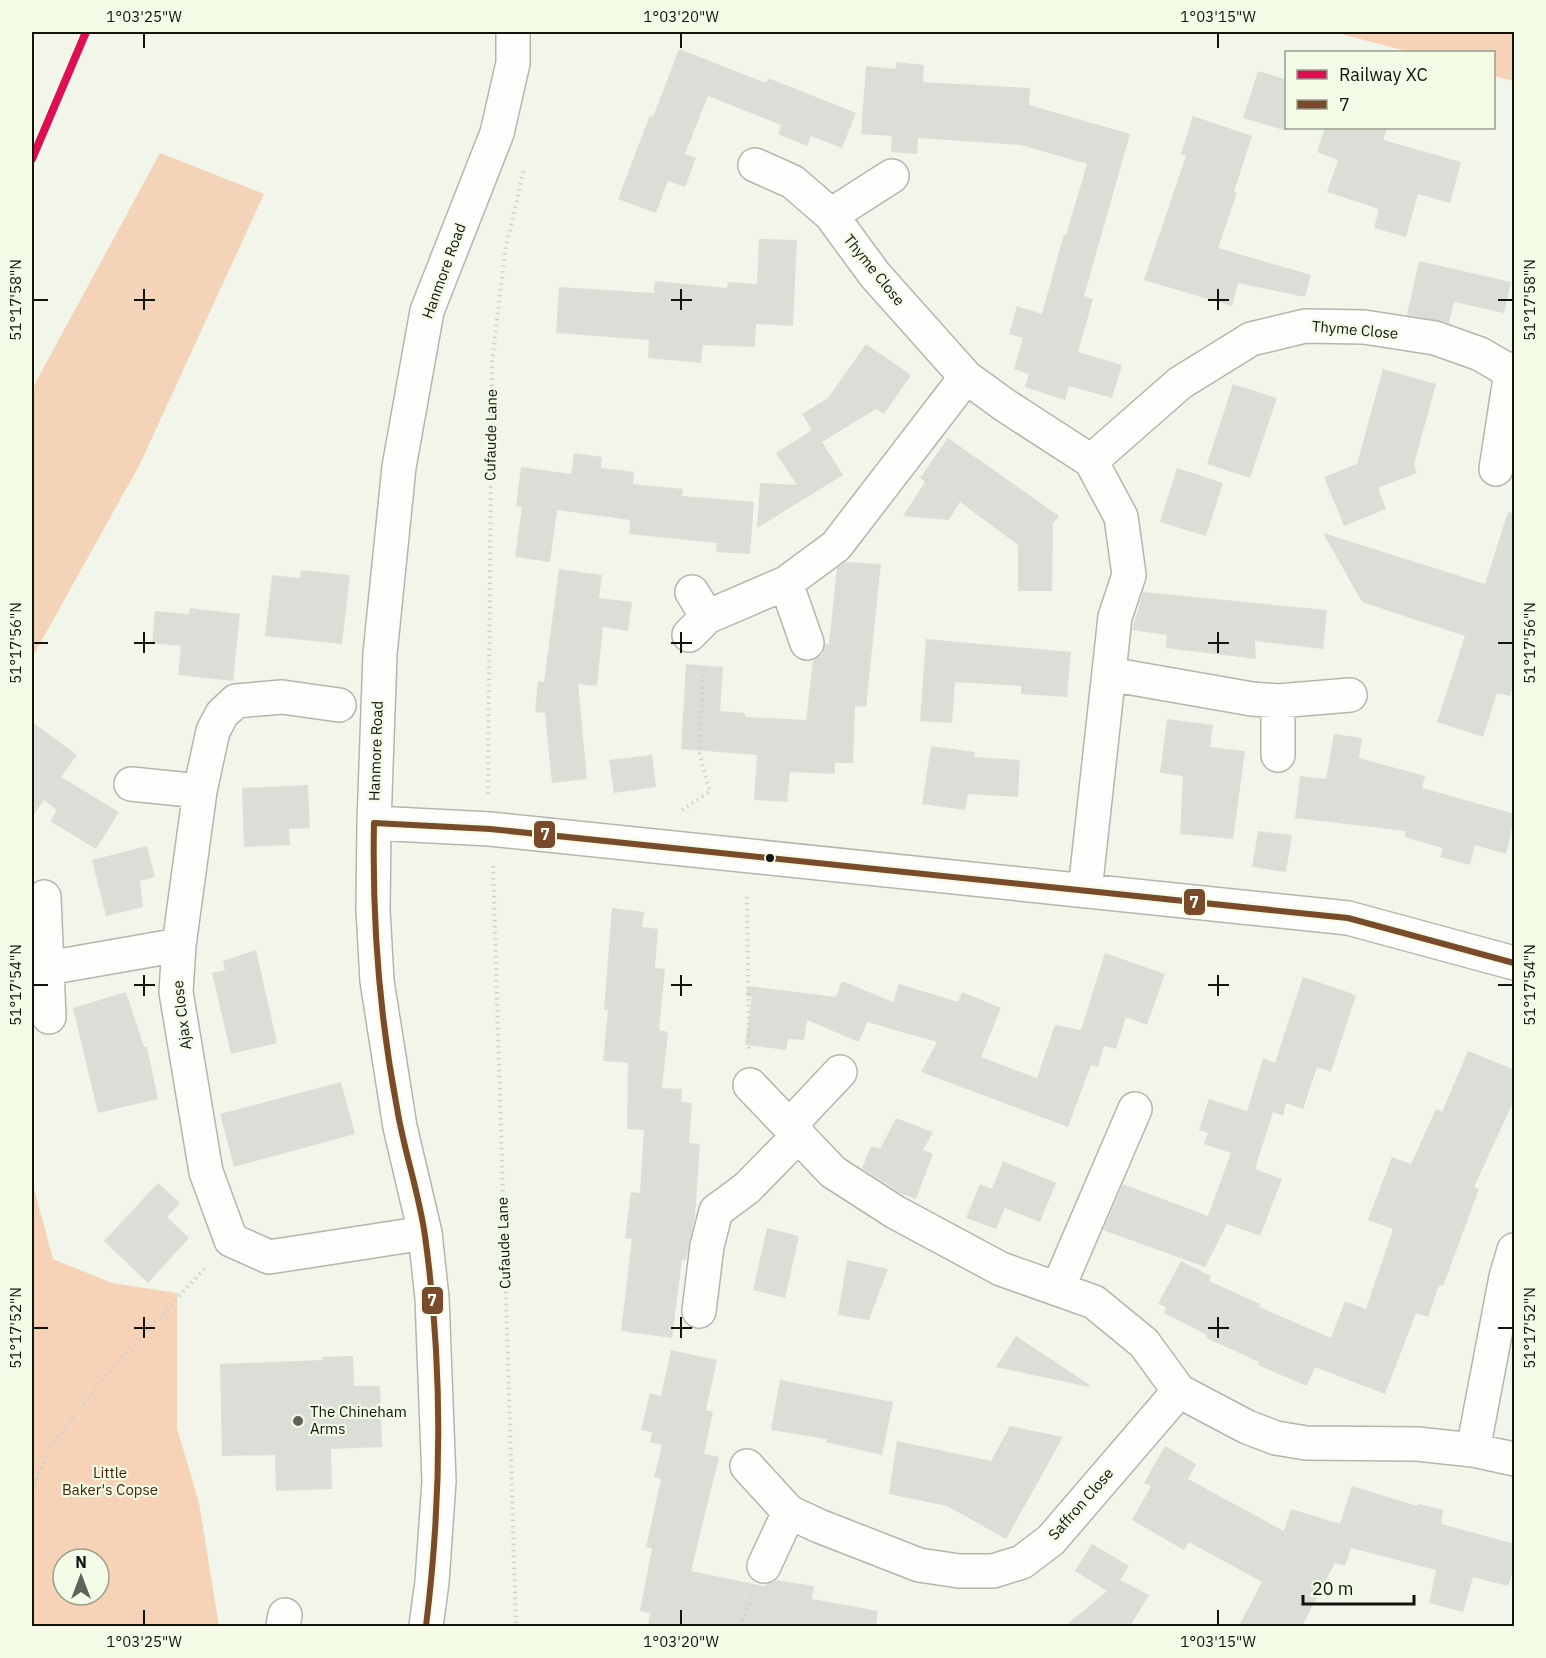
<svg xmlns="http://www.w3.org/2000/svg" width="1546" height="1658" font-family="'IBM Plex Sans',sans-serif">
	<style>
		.green { fill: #f4d4b8 }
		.forest { fill: #f6d3b6; fill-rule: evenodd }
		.building { fill: #daded7 }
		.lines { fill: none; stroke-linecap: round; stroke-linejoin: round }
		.minor-casing { stroke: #b4b6ae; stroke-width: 36 }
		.path { stroke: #d0d1ce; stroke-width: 4; stroke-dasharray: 1.5 4.5; stroke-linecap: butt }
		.minor { stroke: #fdfefc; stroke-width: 33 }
		.bus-1-casing { stroke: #f3fae5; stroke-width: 10 }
		.bus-1 { stroke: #7a4b2a; stroke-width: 6 }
		.rail-1-casing { stroke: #f3fae5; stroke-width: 12 }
		.rail-1 { stroke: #df0d52; stroke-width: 8 }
		.ticks { fill: none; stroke: #11140d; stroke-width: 2 }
		.bus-dot { fill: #11140d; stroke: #f3fae5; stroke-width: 2 }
		.poi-dot { fill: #60635a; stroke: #f3fae5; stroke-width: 2 }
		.labels { text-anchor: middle; stroke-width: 4.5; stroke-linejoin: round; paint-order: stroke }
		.street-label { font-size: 15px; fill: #11140d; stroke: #f3fae5 }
		.poi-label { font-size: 15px; fill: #11140d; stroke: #f3fae5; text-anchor: start }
		.park-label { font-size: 15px; fill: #422309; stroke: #f3fae5 }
		.line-badge { stroke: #f3fae5; stroke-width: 2 }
		.badge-label { font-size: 16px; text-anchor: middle; font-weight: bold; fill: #fff }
		.neatline { fill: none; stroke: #11140d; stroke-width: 2 }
		.ticks-label { font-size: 15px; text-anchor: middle; fill: #11140d }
	</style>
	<rect width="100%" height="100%" fill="#f2f5ea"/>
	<path class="green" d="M 160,153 L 264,194 L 140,464 L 32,658 L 32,389 Z"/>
	<path class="forest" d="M 1333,32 L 1514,32 L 1514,81 L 1494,76 L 1494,52 L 1410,52 Z
		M 32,1181 L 53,1259 L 112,1283 L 177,1293 L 177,1428 L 199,1503 L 219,1626 L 32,1626 ZM 63,1559 L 99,1559 L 99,1595 L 63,1595 Z"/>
	<path class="building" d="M 679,49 L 766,83 L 768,78 L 856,113 L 842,148 L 811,136 L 807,146 L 778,134 L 781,125 L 708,96 L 685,154 L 696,158 L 685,187 L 668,181 L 656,213 L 618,199 L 650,115 L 653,117 Z
		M 896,62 L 924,65 L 923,82 L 1030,88 L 1029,105 L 1130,134 L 1084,296 L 1093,299 L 1078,352 L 1122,365 L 1112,398 L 1069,386 L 1065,400 L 1025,387 L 1029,374 L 1014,369 L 1023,338 L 1009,334 L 1017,306 L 1042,314 L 1064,234 L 1066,235 L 1087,164 L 1021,145 L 918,138 L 917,154 L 891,152 L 892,136 L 861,134 L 866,66 L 896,69 Z
		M 1258,71 L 1287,80 L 1287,131 L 1243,118 Z
		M 1193,116 L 1252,136 L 1234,192 L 1237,193 L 1218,248 L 1311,275 L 1305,297 L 1238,283 L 1232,306 L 1144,280 L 1186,156 L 1181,154 Z
		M 1325,128 L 1387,128 L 1383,140 L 1461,162 L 1450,203 L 1418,194 L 1406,237 L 1374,228 L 1379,209 L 1327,192 L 1338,160 L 1317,152 Z
		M 759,239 L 797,240 L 793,326 L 756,324 L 755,347 L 703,345 L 701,363 L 648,358 L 649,340 L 556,333 L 559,287 L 654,293 L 655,281 L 727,288 L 728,282 L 757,284 Z
		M 1419,261 L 1511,282 L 1504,313 L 1454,302 L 1449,323 L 1407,315 Z
		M 866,344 L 911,375 L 884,414 L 876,409 L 822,442 L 843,475 L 757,528 L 760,483 L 797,485 L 776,453 L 812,430 L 802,414 L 828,398 Z
		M 1383,369 L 1436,384 L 1414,464 L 1417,473 L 1378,488 L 1386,509 L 1344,526 L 1324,477 L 1357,464 Z
		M 1233,384 L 1277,398 L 1250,478 L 1207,464 Z
		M 948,438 L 1059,516 L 1053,524 L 1052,591 L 1018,591 L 1018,545 L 960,502 L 949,520 L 903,516 L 925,482 L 920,478 Z
		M 574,453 L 602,457 L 601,468 L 634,472 L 633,484 L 683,489 L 682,496 L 754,502 L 750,554 L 716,552 L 717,543 L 629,534 L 630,520 L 557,510 L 550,562 L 515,557 L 522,507 L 516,506 L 521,467 L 571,474 Z
		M 1177,468 L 1223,483 L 1206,536 L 1160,522 Z
		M 1508,512 L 1515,513 L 1515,681 L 1510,696 L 1497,693 L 1483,737 L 1437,722 L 1465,636 L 1362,602 L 1323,533 L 1485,584 Z
		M 846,562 L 881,564 L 866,707 L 855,706 L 853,763 L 835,763 L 835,774 L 790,772 L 787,802 L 754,800 L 757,755 L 681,749 L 686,664 L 723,667 L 720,711 L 745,713 L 745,717 L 806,720 L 813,661 L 822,655 L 825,644 L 829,644 L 837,568 Z
		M 559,569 L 602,575 L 599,598 L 632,602 L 628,631 L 603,627 L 597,686 L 578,684 L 587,779 L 552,783 L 545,713 L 535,712 L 538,681 L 544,682 Z
		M 301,570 L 350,575 L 342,644 L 265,636 L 272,575 L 300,578 Z
		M 1143,592 L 1327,610 L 1323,649 L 1255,641 L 1256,659 L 1166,648 L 1167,635 L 1132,630 Z
		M 190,608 L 240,614 L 233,681 L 178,675 L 181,646 L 152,643 L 155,611 L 189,614 Z
		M 926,639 L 1071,652 L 1067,697 L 1021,694 L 1021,686 L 955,682 L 952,723 L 920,721 Z
		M 1167,719 L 1213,725 L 1210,747 L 1245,751 L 1233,839 L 1180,834 L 1183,776 L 1160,773 Z
		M 32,722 L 77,755 L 61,777 L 119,812 L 96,849 L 50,821 L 57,810 L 44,800 L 32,817 Z
		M 1334,734 L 1362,738 L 1359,758 L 1425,776 L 1422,788 L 1515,814 L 1506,854 L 1475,845 L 1470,865 L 1440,857 L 1443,848 L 1404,837 L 1406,831 L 1295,818 L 1300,776 L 1326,779 Z
		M 931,746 L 975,752 L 974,757 L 1020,760 L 1018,797 L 968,794 L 965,810 L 922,804 Z
		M 652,755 L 656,787 L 614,793 L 609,760 Z
		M 308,785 L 310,828 L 289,829 L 290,845 L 244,847 L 242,788 Z
		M 1258,831 L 1292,835 L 1286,872 L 1252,867 Z
		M 147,846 L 155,877 L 140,881 L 143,907 L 106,916 L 92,860 Z
		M 612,908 L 644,912 L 642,927 L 658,929 L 655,968 L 665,969 L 659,1030 L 668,1032 L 662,1088 L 682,1089 L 681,1102 L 692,1103 L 689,1143 L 700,1144 L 695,1216 L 686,1260 L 682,1260 L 672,1338 L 621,1331 L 632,1239 L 625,1238 L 631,1192 L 640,1193 L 644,1130 L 627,1129 L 628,1063 L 603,1061 L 608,1010 L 604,1010 Z
		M 256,950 L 277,1043 L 231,1054 L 212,973 L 225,970 L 223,961 Z
		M 1105,953 L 1165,974 L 1147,1025 L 1126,1017 L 1116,1049 L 1104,1046 L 1098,1067 L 1091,1065 L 1068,1127 L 921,1072 L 937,1042 L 867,1022 L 859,1042 L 807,1020 L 804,1040 L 788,1039 L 786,1050 L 745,1045 L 752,997 L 746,995 L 748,986 L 836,997 L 842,981 L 893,1002 L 899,984 L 958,1002 L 962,992 L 1001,1008 L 981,1057 L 1037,1078 L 1055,1025 L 1081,1030 Z
		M 1303,977 L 1356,995 L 1331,1072 L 1317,1067 L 1303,1109 L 1286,1103 L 1283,1116 L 1273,1112 L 1255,1169 L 1282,1179 L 1260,1236 L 1227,1224 L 1205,1267 L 1103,1230 L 1123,1184 L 1208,1216 L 1231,1153 L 1204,1144 L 1208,1133 L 1199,1130 L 1209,1099 L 1247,1111 L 1263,1058 L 1275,1063 Z
		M 126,992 L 144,1047 L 147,1047 L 158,1099 L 98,1113 L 73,1008 Z
		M 1468,1051 L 1515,1070 L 1515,1098 L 1474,1187 L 1479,1189 L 1443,1286 L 1439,1285 L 1428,1317 L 1416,1313 L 1385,1394 L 1315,1367 L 1307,1386 L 1258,1365 L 1259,1362 L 1206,1338 L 1207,1335 L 1164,1313 L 1166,1307 L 1158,1304 L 1181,1261 L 1211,1276 L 1209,1281 L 1260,1304 L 1259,1307 L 1331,1338 L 1345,1301 L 1366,1309 L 1393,1229 L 1368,1220 L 1392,1157 L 1411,1164 L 1436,1109 L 1442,1112 Z
		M 341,1082 L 355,1134 L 234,1167 L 220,1114 Z
		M 896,1118 L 933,1132 L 923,1150 L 933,1154 L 916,1199 L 900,1193 L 862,1168 L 871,1146 L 880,1149 Z
		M 1003,1161 L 1056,1183 L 1040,1222 L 1005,1208 L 996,1229 L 966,1218 L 980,1184 L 992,1189 Z
		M 158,1183 L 180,1203 L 167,1217 L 189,1238 L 148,1283 L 104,1241 Z
		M 767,1228 L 799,1236 L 785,1298 L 753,1290 Z
		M 847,1260 L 888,1269 L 869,1320 L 838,1315 Z
		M 1016,1336 L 1090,1385 L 1089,1387 L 996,1367 Z
		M 671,1350 L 717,1360 L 706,1410 L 713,1412 L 704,1454 L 719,1457 L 691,1571 L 763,1586 L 776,1580 L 814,1586 L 812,1599 L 878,1611 L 876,1626 L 648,1626 L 650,1613 L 640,1611 L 652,1548 L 646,1547 L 661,1479 L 654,1477 L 662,1445 L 650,1442 L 652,1432 L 641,1430 L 650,1393 L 661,1396 Z
		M 353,1356 L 354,1386 L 380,1386 L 382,1447 L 331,1449 L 332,1489 L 276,1491 L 275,1455 L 222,1456 L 220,1364 L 322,1360 L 322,1357 Z
		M 780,1380 L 893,1402 L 882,1455 L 826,1442 L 827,1439 L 771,1430 Z
		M 1010,1426 L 1063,1437 L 1006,1539 L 947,1506 L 889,1494 L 897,1441 L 991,1461 Z
		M 1165,1446 L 1196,1464 L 1188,1479 L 1284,1531 L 1291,1509 L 1340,1524 L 1352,1486 L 1417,1506 L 1419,1504 L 1443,1510 L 1441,1524 L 1515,1544 L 1515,1564 L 1508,1586 L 1473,1577 L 1463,1612 L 1429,1603 L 1436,1570 L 1351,1548 L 1345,1566 L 1335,1563 L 1302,1626 L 1239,1626 L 1262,1582 L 1189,1542 L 1184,1550 L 1132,1520 L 1151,1486 L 1144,1483 Z
		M 1092,1544 L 1129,1566 L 1120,1580 L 1149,1595 L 1130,1626 L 1065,1626 L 1107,1591 L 1075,1571 Z"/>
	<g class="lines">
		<defs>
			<path id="minor" d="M 755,165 L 793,182 L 831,215 L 875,275 L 966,377 L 1006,406 L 1091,461 L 1121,517 L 1129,575 L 1115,617 L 1085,891
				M 831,215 L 892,176
				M 1091,461 L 1180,383 L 1251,339 L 1305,326 L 1364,327 L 1435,338 L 1480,354 L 1511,372
				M 1496,469 L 1511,372 L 1514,369
				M 786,583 L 807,643
				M 707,617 L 786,583 L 836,546 L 966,377
				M 689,635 L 707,617 L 692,592
				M 1109,674 L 1252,699 L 1278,701 L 1350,695
				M 339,705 L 282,697 L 236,701 L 222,714 L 213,731 L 200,791 L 179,945 L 176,992 L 206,1172 L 231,1240 L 269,1257 L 425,1233
				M 1278,755 L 1278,701
				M 131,784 L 200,791
				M 374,823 L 490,829 L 1348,918 L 1514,963
				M 44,897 L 49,1017
				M 48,968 L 179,945
				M 750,1085 L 833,1172 L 895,1212 L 1001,1269 L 1094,1302 L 1144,1343 L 1179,1391 L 1247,1427 L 1276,1438 L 1306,1443 L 1417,1444 L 1473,1450 L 1514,1459
				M 790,1125 L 840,1072
				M 1058,1288 L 1135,1109
				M 699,1311 L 707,1246 L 716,1211 L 747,1188 L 799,1135
				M 1473,1450 L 1506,1277 L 1514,1250
				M 747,1466 L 789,1512 L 819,1526 L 919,1565 L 959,1571 L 993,1571 L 1022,1562 L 1051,1540 L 1179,1391
				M 764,1566 L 789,1512
				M 283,1626 L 285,1615
				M 426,1626 L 432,1582 L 439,1481 L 432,1298 L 425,1233 L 400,1127 L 377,981 L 373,910 L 374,823 L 380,654 L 399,467 L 427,311 L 497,133 L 513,63 L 513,32"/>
		</defs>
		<use href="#minor" class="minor-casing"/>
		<path class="path" d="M 488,794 L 492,363 L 505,252 L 524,169
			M 682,810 L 710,791 L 699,752 L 704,665
			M 493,866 L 516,1626
			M 747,897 L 749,1049
			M 32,1491 L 51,1446 L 102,1380 L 207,1266
			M 739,1626 L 752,1597"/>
		<use href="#minor" class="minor"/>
		<defs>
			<path id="bus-1" d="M 426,1626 C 442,1497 443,1366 425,1236 C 419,1193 404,1151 397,1108 C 379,1013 372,920 374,823 L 490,829 L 1348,918 L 1514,963"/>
		</defs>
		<use href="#bus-1" class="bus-1-casing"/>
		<use href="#bus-1" class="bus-1"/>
		<defs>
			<path id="rail-1" d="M 32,159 L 86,32"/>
		</defs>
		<use href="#rail-1" class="rail-1-casing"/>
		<use href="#rail-1" class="rail-1"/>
	</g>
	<path class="ticks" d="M 144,33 L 144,48M 681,33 L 681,48M 1218,33 L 1218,48M 144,289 L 144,310M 681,289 L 681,310M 1218,289 L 1218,310M 33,300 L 48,300M 134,300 L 155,300M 671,300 L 692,300M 1208,300 L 1229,300M 1498,300 L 1513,300M 144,632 L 144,653M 681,632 L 681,653M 1218,632 L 1218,653M 33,643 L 48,643M 134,643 L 155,643M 671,643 L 692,643M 1208,643 L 1229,643M 1498,643 L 1513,643M 144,975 L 144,996M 681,975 L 681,996M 1218,975 L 1218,996M 33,985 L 48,985M 134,985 L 155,985M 671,985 L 692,985M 1208,985 L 1229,985M 1498,985 L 1513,985M 144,1317 L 144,1338M 681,1317 L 681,1338M 1218,1317 L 1218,1338M 33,1328 L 48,1328M 134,1328 L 155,1328M 671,1328 L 692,1328M 1208,1328 L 1229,1328M 1498,1328 L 1513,1328M 144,1610 L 144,1625M 681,1610 L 681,1625M 1218,1610 L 1218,1625"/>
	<circle class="bus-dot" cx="770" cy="858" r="5"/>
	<circle class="poi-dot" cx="298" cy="1421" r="6"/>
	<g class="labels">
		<g class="street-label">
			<text transform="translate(874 270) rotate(51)" y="5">Thyme Close</text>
			<text transform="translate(444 271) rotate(-70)" y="5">Hanmore Road</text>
			<text transform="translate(1355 330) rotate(5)" y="5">Thyme Close</text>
			<text transform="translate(491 435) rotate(-89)" y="5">Cufaude Lane</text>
			<text transform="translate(376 751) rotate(-88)" y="5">Hanmore Road</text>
			<text transform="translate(182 1015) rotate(-97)" y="5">Ajax Close</text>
			<text transform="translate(504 1243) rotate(-92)" y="5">Cufaude Lane</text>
			<text transform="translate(1081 1504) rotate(-49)" y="5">Saffron Close</text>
		</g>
		<g class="poi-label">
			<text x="310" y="1417">The Chineham<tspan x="310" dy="17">Arms</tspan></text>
		</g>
		<g class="park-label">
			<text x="110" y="1478">Little<tspan x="110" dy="17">Baker's Copse</tspan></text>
		</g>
	</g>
	<g class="line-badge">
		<rect x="533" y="820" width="23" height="29" rx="6" fill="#7a4b2a"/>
		<rect x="1183" y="888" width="23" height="28" rx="6" fill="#7a4b2a"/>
		<rect x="421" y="1286" width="23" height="29" rx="6" fill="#7a4b2a"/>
	</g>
	<g class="badge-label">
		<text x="545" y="840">7</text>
		<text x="1194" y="908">7</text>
		<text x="432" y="1306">7</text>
	</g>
	<rect width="1546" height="1658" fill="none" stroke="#f3fae5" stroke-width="66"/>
	<rect x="1285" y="51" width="210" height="78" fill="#f3fae5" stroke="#999e8f" stroke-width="1.5"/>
	<rect x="1297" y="70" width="30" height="9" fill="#df0d52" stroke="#999e8f" stroke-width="1.5"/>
	<text x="1339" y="81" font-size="18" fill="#11140d">Railway XC</text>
	<rect x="1297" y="100" width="30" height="9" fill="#7a4b2a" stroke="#999e8f" stroke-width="1.5"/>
	<text x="1339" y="111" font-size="18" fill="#11140d">7</text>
	<g transform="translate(81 1577)"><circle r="28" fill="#f3fae5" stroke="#999e8f" stroke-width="1.5"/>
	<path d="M0-4.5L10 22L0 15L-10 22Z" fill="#60635a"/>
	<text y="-9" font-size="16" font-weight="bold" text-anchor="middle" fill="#11140d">N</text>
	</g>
	<path d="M1303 1595v9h111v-9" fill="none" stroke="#11140d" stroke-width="3"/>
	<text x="1312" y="1595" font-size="18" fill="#11140d" stroke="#f3fae5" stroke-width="4.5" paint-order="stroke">20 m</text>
	<rect x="33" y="33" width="1480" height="1592" class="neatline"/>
	<g class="ticks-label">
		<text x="144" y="22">1°03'25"W</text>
		<text x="681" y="22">1°03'20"W</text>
		<text x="1218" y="22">1°03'15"W</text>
		<text transform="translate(16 300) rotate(-90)" y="5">51°17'58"N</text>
		<text transform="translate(1530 300) rotate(-90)" y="5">51°17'58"N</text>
		<text transform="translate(16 643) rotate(-90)" y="5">51°17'56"N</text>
		<text transform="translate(1530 643) rotate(-90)" y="5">51°17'56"N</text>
		<text transform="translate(16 985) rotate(-90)" y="5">51°17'54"N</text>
		<text transform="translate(1530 985) rotate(-90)" y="5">51°17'54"N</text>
		<text transform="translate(16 1328) rotate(-90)" y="5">51°17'52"N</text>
		<text transform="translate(1530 1328) rotate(-90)" y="5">51°17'52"N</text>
		<text x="144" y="1647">1°03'25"W</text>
		<text x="681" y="1647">1°03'20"W</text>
		<text x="1218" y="1647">1°03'15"W</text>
	</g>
</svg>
